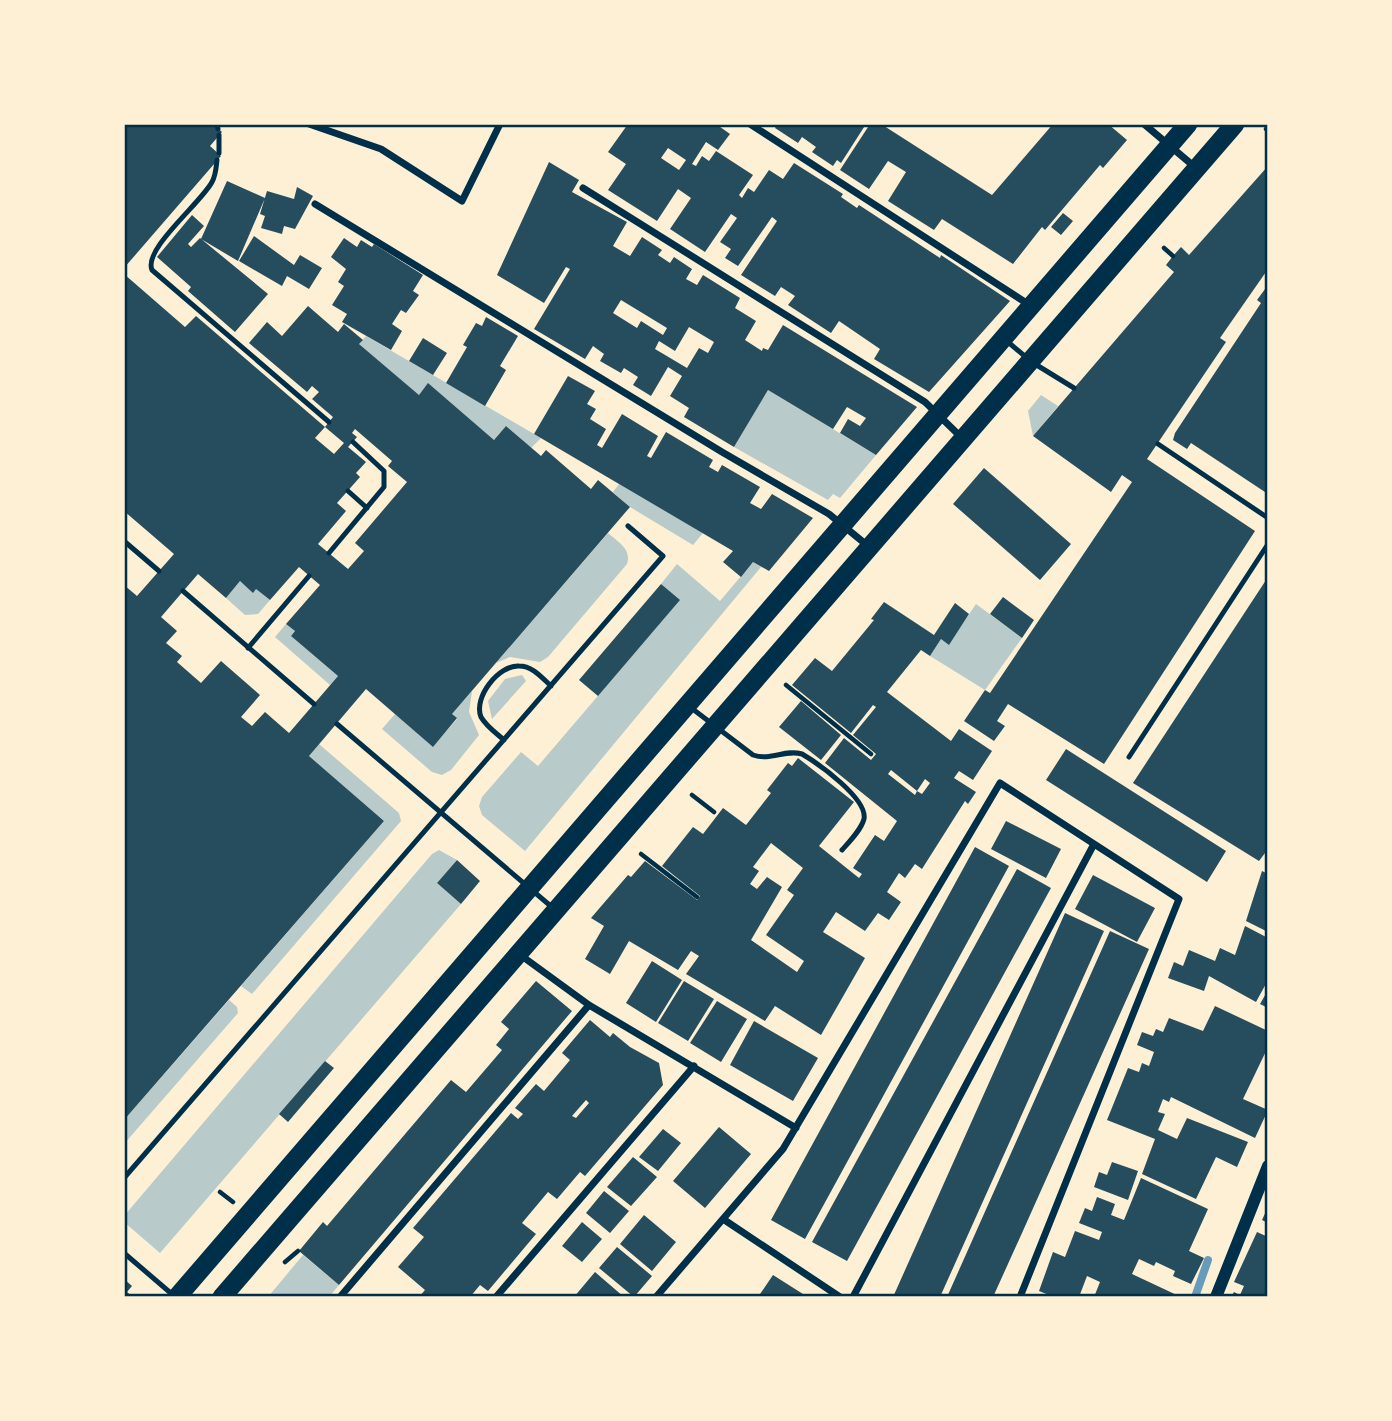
<svg xmlns="http://www.w3.org/2000/svg" width="1392" height="1421" font-family="Overpass,sans-serif">
	<style>
		.green { fill: #b9caca }
		.lines { fill: none; stroke-linecap: round; stroke-linejoin: round }
		.stream { stroke: #669bbc; stroke-width: 8 }
		.building { fill: #264d5e; fill-rule: evenodd }
		.path { stroke: #003049; stroke-width: 4.5 }
		.service { stroke: #003049; stroke-width: 5 }
		.minor { stroke: #003049; stroke-width: 7 }
		.tertiary { stroke: #003049; stroke-width: 12 }
		.trunk { stroke: #003049; stroke-width: 19 }
		.neatline { fill: none; stroke: #003049; stroke-width: 2.5 }
	</style>
	<rect width="100%" height="100%" fill="#fdf0d5"/>
	<path class="green" d="M 366,336 L 541,438 L 531,448 L 506,426 L 494,440 L 429,384 L 419,395 L 359,344 Z
		M 768,390 L 876,455 L 840,498 L 833,494 L 828,500 L 734,447 Z
		M 1041,395 L 1058,406 L 1033,436 L 1028,411 Z
		M 619,484 L 703,533 L 693,545 L 630,507 L 613,492 Z
		M 608,533 C 618,542 632,549 627,564 L 548,657 L 540,662 L 510,657 L 496,663 Z
		M 753,562 L 761,567 L 525,851 L 482,815 L 479,806 L 482,797 L 521,752 L 538,766 L 679,601 L 661,584 L 677,564 L 720,601 Z
		M 240,581 L 253,592 L 256,589 L 270,600 L 258,614 L 245,615 L 226,598 Z
		M 976,604 L 1022,638 L 985,690 L 930,656 L 941,639 L 949,644 Z
		M 286,624 L 295,631 L 291,636 L 338,676 L 330,685 L 275,637 Z
		M 522,675 L 526,681 L 492,719 L 488,701 L 505,679 Z
		M 472,691 L 469,712 L 479,735 L 451,770 L 442,775 L 432,772 L 382,729 L 395,714 L 433,746 L 457,719 L 452,714 Z
		M 319,744 L 399,813 L 401,821 L 252,994 L 241,986 L 384,821 L 309,756 Z
		M 439,850 L 457,860 L 437,883 L 461,904 L 160,1253 L 124,1222 L 124,1216 L 432,854 Z
		M 229,1000 L 237,1007 L 238,1013 L 124,1144 L 124,1120 Z
		M 303,1255 L 339,1285 L 329,1297 L 268,1297 Z"/>
	<g class="lines">
		<path class="stream" d="M 1195,1297 L 1208,1260"/>
	</g>
	<path class="building" d="M 124,124 L 213,124 L 222,132 L 210,146 L 221,156 L 124,268 Z
		M 628,124 L 716,124 L 730,134 L 718,150 L 706,142 L 692,164 L 696,166 L 702,156 L 709,161 L 716,151 L 753,175 L 739,195 L 742,198 L 748,188 L 754,192 L 769,170 L 783,179 L 794,163 L 843,194 L 841,197 L 857,208 L 859,205 L 940,258 L 941,255 L 1010,301 L 929,392 L 874,359 L 880,349 L 839,321 L 831,333 L 788,305 L 795,296 L 781,287 L 775,296 L 741,275 L 777,221 L 772,217 L 738,266 L 725,258 L 731,249 L 720,242 L 737,218 L 731,214 L 705,252 L 670,229 L 691,198 L 678,189 L 657,221 L 608,190 L 626,164 L 608,152 ZM 668,148 L 686,160 L 679,170 L 661,158 Z
		M 777,124 L 866,124 L 841,163 L 837,160 L 833,166 L 812,152 L 816,147 L 802,137 L 798,143 L 775,128 Z
		M 870,124 L 881,124 L 992,195 L 1053,124 L 1108,124 L 1127,140 L 1103,168 L 1100,165 L 1045,230 L 1042,227 L 1013,264 L 942,219 L 934,230 L 888,201 L 906,172 L 888,161 L 869,189 L 840,170 Z
		M 549,162 L 579,180 L 572,192 L 627,222 L 613,246 L 630,256 L 642,237 L 662,250 L 658,255 L 670,263 L 674,257 L 692,269 L 686,279 L 697,285 L 703,275 L 740,298 L 735,308 L 756,321 L 745,340 L 762,351 L 763,348 L 768,350 L 783,325 L 917,407 L 876,455 L 840,433 L 848,419 L 860,426 L 866,418 L 847,407 L 833,429 L 768,390 L 734,447 L 684,417 L 689,408 L 670,396 L 682,376 L 668,367 L 651,396 L 633,385 L 638,377 L 624,368 L 621,373 L 600,361 L 604,354 L 593,346 L 585,359 L 534,329 L 570,269 L 566,267 L 544,303 L 497,275 ZM 621,300 L 667,328 L 663,335 L 641,321 L 637,328 L 613,313 ZM 689,327 L 714,342 L 708,353 L 699,348 L 687,368 L 655,349 L 659,341 L 675,351 Z
		M 1268,166 L 1268,269 L 1220,338 L 1226,342 L 1147,459 L 1255,531 L 1104,764 L 1008,704 L 997,721 L 1005,726 L 994,741 L 964,721 L 985,690 L 990,693 L 1132,482 L 1122,475 L 1111,492 L 1033,436 L 1174,272 L 1166,265 L 1173,256 L 1181,247 L 1189,255 Z
		M 227,181 L 265,198 L 238,261 L 201,239 Z
		M 297,187 L 313,196 L 295,229 L 284,226 L 282,234 L 261,228 L 265,216 L 260,214 L 267,191 L 294,199 Z
		M 1063,213 L 1073,221 L 1061,235 L 1051,227 Z
		M 192,215 L 204,226 L 188,244 L 191,247 L 200,238 L 268,294 L 235,332 L 188,291 L 191,287 L 157,257 Z
		M 254,236 L 294,265 L 300,255 L 322,268 L 309,289 L 287,276 L 282,286 L 239,261 Z
		M 344,238 L 357,247 L 361,240 L 372,247 L 374,244 L 423,275 L 413,291 L 419,295 L 406,313 L 401,310 L 392,324 L 402,331 L 391,350 L 342,322 L 347,314 L 332,305 L 344,286 L 338,282 L 346,269 L 331,257 Z
		M 124,274 L 185,327 L 196,316 L 325,427 L 315,438 L 334,454 L 344,443 L 325,427 L 333,417 L 312,399 L 319,392 L 312,386 L 307,392 L 249,343 L 267,322 L 282,336 L 308,306 L 338,332 L 344,324 L 363,340 L 359,344 L 419,395 L 428,383 L 494,440 L 506,426 L 541,456 L 546,450 L 591,489 L 598,480 L 630,507 L 452,714 L 457,718 L 433,747 L 366,689 L 309,756 L 384,821 L 124,1120 L 124,585 L 137,596 L 174,554 L 124,511 ZM 355,429 L 392,461 L 388,466 L 407,482 L 355,543 L 364,551 L 348,569 L 318,544 L 346,511 L 337,503 L 360,477 L 356,473 L 366,462 L 348,447 L 357,437 L 352,433 ZM 299,567 L 320,585 L 286,624 L 295,631 L 291,636 L 338,676 L 289,733 L 265,712 L 252,726 L 241,717 L 260,695 L 221,661 L 201,683 L 177,662 L 182,656 L 166,643 L 177,631 L 161,617 L 198,574 L 226,598 L 240,581 L 253,593 L 256,589 L 270,600 Z
		M 1268,285 L 1268,494 L 1191,443 L 1187,449 L 1173,440 L 1175,433 L 1261,303 L 1257,300 Z
		M 486,317 L 518,336 L 500,366 L 506,370 L 485,406 L 446,383 L 467,347 L 463,345 L 476,323 L 482,326 Z
		M 423,338 L 447,353 L 433,375 L 409,361 Z
		M 568,376 L 595,391 L 587,404 L 596,409 L 590,419 L 606,429 L 597,445 L 602,448 L 622,414 L 658,436 L 647,456 L 651,458 L 666,432 L 713,460 L 709,467 L 718,472 L 722,465 L 760,487 L 750,503 L 761,509 L 772,494 L 813,518 L 769,571 L 753,562 L 741,577 L 723,562 L 733,551 L 534,434 Z
		M 984,468 L 1071,544 L 1040,580 L 953,504 Z
		M 1268,577 L 1268,849 L 1259,861 L 1133,783 Z
		M 661,584 L 680,600 L 598,696 L 579,680 Z
		M 1003,597 L 1034,620 L 1022,638 L 990,614 Z
		M 884,602 L 934,635 L 955,603 L 969,614 L 949,645 L 941,639 L 930,656 L 921,650 L 887,692 L 951,741 L 959,729 L 992,751 L 973,780 L 959,771 L 954,778 L 976,792 L 968,804 L 965,801 L 922,869 L 915,864 L 905,878 L 899,873 L 887,892 L 901,902 L 889,920 L 878,913 L 865,931 L 836,912 L 823,932 L 865,958 L 821,1035 L 775,1006 L 765,1021 L 686,974 L 699,956 L 691,951 L 678,970 L 629,941 L 610,974 L 585,959 L 604,926 L 591,918 L 628,875 L 631,877 L 645,861 L 697,900 L 700,896 L 662,866 L 693,827 L 703,834 L 723,808 L 746,825 L 771,793 L 767,790 L 788,763 L 792,766 L 798,758 L 854,802 L 819,846 L 859,878 L 862,874 L 853,868 L 875,835 L 884,841 L 897,821 L 825,763 L 844,738 L 871,760 L 876,754 L 853,735 L 876,707 L 873,705 L 851,733 L 792,685 L 815,658 L 832,671 L 874,620 L 871,619 ZM 891,770 L 917,791 L 925,779 L 930,783 L 922,794 L 917,791 L 915,795 L 888,774 ZM 771,843 L 803,868 L 787,890 L 794,895 L 766,935 L 804,961 L 797,972 L 751,940 L 782,887 L 767,877 L 757,889 L 750,884 L 759,871 L 753,867 Z
		M 801,701 L 841,735 L 821,760 L 779,727 Z
		M 1066,749 L 1226,851 L 1207,882 L 1046,780 Z
		M 1006,821 L 1061,849 L 1046,878 L 991,849 Z
		M 975,847 L 1009,866 L 805,1239 L 771,1220 Z
		M 457,860 L 480,881 L 461,904 L 437,883 Z
		M 1017,869 L 1051,888 L 847,1261 L 812,1242 Z
		M 1262,871 L 1268,874 L 1268,932 L 1246,921 Z
		M 1093,875 L 1155,908 L 1137,942 L 1075,909 Z
		M 1065,913 L 1104,931 L 993,1179 L 940,1297 L 893,1297 Z
		M 1245,926 L 1268,938 L 1268,980 L 1256,1002 L 1209,976 L 1204,991 L 1168,978 L 1174,962 L 1183,966 L 1189,950 L 1215,961 L 1220,948 L 1235,955 Z
		M 1110,931 L 1149,949 L 1022,1233 L 993,1297 L 947,1297 Z
		M 652,961 L 682,980 L 656,1022 L 626,1003 Z
		M 536,981 L 572,1011 L 339,1285 L 299,1251 L 323,1222 L 327,1226 L 451,1080 L 466,1092 L 502,1050 L 496,1045 L 509,1029 L 501,1022 Z
		M 684,981 L 714,999 L 688,1041 L 658,1023 Z
		M 1268,990 L 1268,1008 L 1260,1004 Z
		M 717,1001 L 747,1019 L 721,1062 L 690,1043 Z
		M 1215,1006 L 1268,1031 L 1268,1047 L 1243,1099 L 1268,1110 L 1255,1138 L 1171,1097 L 1169,1102 L 1163,1099 L 1158,1112 L 1165,1114 L 1158,1130 L 1177,1139 L 1187,1118 L 1248,1142 L 1237,1167 L 1216,1157 L 1196,1199 L 1142,1174 L 1155,1139 L 1107,1120 L 1128,1068 L 1139,1072 L 1142,1063 L 1149,1066 L 1154,1052 L 1137,1045 L 1142,1032 L 1153,1036 L 1156,1029 L 1163,1032 L 1169,1018 L 1203,1031 Z
		M 590,1020 L 610,1037 L 613,1033 L 630,1047 L 659,1063 L 663,1085 L 585,1176 L 580,1172 L 557,1199 L 548,1192 L 522,1223 L 536,1234 L 488,1291 L 480,1285 L 470,1297 L 419,1297 L 425,1290 L 398,1267 L 424,1237 L 413,1228 L 511,1113 L 518,1119 L 523,1114 L 515,1108 L 536,1084 L 544,1091 L 570,1060 L 562,1053 ZM 586,1100 L 589,1103 L 576,1118 L 572,1116 Z
		M 754,1021 L 818,1058 L 793,1101 L 730,1065 Z
		M 325,1061 L 334,1068 L 288,1122 L 279,1114 Z
		M 719,1127 L 751,1154 L 705,1208 L 673,1181 Z
		M 663,1129 L 681,1143 L 658,1171 L 639,1157 Z
		M 633,1157 L 657,1177 L 631,1206 L 607,1187 Z
		M 1112,1162 L 1138,1171 L 1128,1200 L 1094,1187 L 1099,1172 L 1107,1175 Z
		M 1141,1178 L 1208,1209 L 1189,1251 L 1204,1258 L 1191,1284 L 1173,1276 L 1175,1271 L 1156,1262 L 1154,1266 L 1139,1259 L 1132,1274 L 1181,1297 L 1094,1297 L 1100,1282 L 1087,1276 L 1079,1297 L 1054,1297 L 1039,1291 L 1053,1252 L 1065,1257 L 1075,1231 L 1099,1240 L 1102,1232 L 1079,1223 L 1085,1208 L 1092,1211 L 1097,1197 L 1115,1204 L 1111,1215 L 1124,1220 Z
		M 604,1191 L 629,1211 L 610,1233 L 586,1213 Z
		M 1268,1207 L 1268,1223 L 1262,1220 Z
		M 644,1215 L 676,1242 L 652,1271 L 620,1244 Z
		M 582,1222 L 602,1239 L 582,1262 L 562,1246 Z
		M 1257,1232 L 1268,1237 L 1268,1297 L 1231,1297 L 1234,1292 L 1240,1295 L 1244,1286 L 1234,1282 Z
		M 617,1247 L 652,1276 L 634,1297 L 599,1268 Z
		M 595,1272 L 624,1297 L 574,1297 Z
		M 773,1275 L 803,1294 L 807,1297 L 758,1297 Z
		M 124,1279 L 132,1286 L 127,1292 L 133,1297 L 124,1297 Z"/>
	<g class="lines">
		<path class="path" d="M 1266,129 L 1268,130
			M 1164,248 L 1173,256
			M 786,685 L 871,754
			M 692,795 L 714,812
			M 641,854 L 697,897
			M 220,1192 L 233,1202
			M 285,1262 L 298,1251"/>
		<path class="service" d="M 217,124 L 218,129
			M 219,153 L 219,135
			M 217,160 C 216,168 216,175 212,182 C 201,203 143,249 152,270 L 329,422
			M 1008,342 L 1027,358
			M 1035,364 L 1074,388
			M 1158,444 L 1268,518
			M 348,491 L 367,508
			M 124,541 L 159,571
			M 329,553 L 384,487 L 384,471 L 353,442
			M 183,591 L 314,704
			M 248,648 L 309,576
			M 690,707 L 753,755 C 771,761 785,749 802,754 C 819,764 868,799 864,819 C 861,830 850,841 842,850
			M 337,724 L 553,908
			M 504,740 C 496,733 486,726 481,717 C 473,697 499,665 519,666 C 533,666 542,678 551,686
			M 1129,757 L 1268,544
			M 124,1178 L 663,556 L 628,526
			M 124,1253 L 173,1295"/>
		<path class="minor" d="M 309,124 L 381,149 L 462,201 L 500,124
			M 750,124 L 1028,304
			M 1144,124 L 1196,168
			M 583,188 L 925,402 L 961,437
			M 315,204 L 722,452 L 829,514 L 868,546
			M 519,954 L 589,1005 L 796,1128
			M 723,1219 L 840,1297
			M 340,1297 L 589,1005
			M 496,1297 L 694,1066
			M 656,1297 L 783,1149 L 1000,783 L 1179,899 L 1020,1297
			M 853,1297 L 1094,844"/>
		<path class="tertiary" d="M 1216,1297 L 1268,1166"/>
		<path class="trunk" d="M 177,1297 L 1188,124
			M 222,1297 L 1235,124"/>
	</g>
	<rect width="1392" height="1421" fill="none" stroke="#fdf0d5" stroke-width="252"/>
	<rect x="126" y="126" width="1140" height="1169" class="neatline"/>
</svg>
